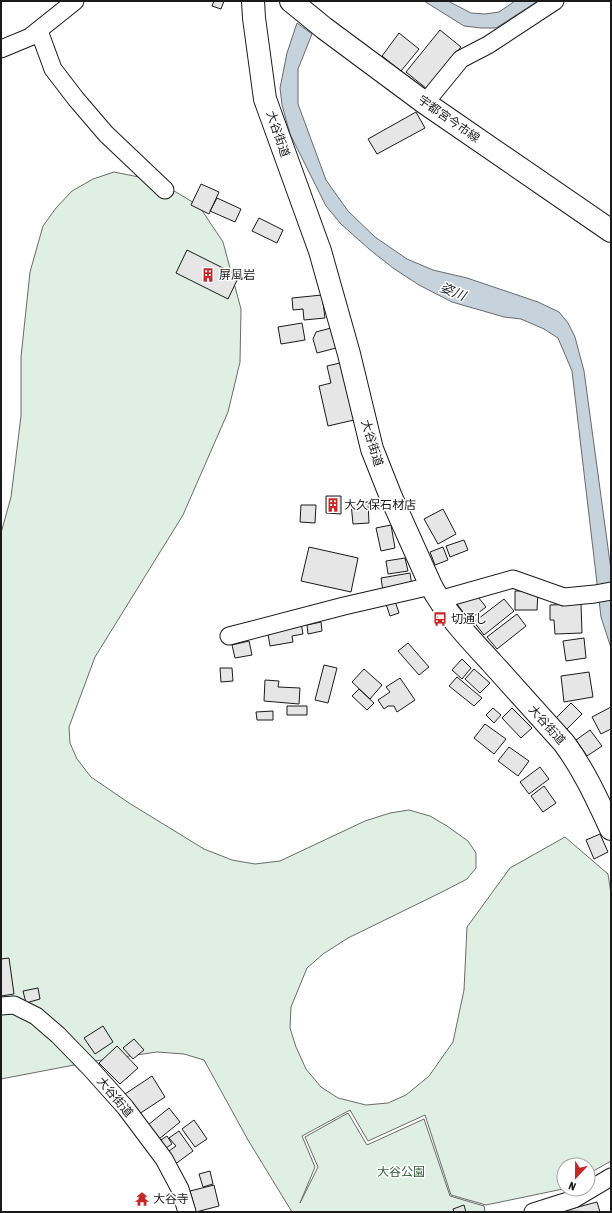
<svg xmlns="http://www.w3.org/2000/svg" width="612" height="1213" font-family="'Asap Condensed','Noto Sans JP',sans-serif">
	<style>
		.green { fill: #e0efe3; stroke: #6a6a6a }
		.water { fill: #c6d2dc; stroke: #6a6a6a }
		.building { fill: #e6e6e6; stroke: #1a1a1a }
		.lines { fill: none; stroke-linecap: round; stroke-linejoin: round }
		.minor-casing { stroke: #1a1a1a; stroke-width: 19 }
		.major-casing { stroke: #1a1a1a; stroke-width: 24 }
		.minor { stroke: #fff; stroke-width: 17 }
		.major { stroke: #fff; stroke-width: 22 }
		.labels { text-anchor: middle; stroke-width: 3; stroke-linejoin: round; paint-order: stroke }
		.street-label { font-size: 12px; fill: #1a1a1a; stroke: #fff }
		.poi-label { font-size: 12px; fill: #1a1a1a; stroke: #fff; text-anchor: start }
		.park-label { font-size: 12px; fill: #2b5a34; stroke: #fff }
		.water-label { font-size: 13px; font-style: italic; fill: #1a1a1a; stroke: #fff }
	</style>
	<rect width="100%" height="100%" fill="#fff"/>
	<path class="green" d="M 114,172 L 139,177 L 176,192 L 199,206 L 223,242 L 241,309 L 240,362 L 228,412 L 183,515 L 95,657 L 69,727 L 70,743 L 77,759 L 91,777 L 129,803 L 204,849 L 232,860 L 255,864 L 280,861 L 365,821 L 390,813 L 409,810 L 430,816 L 447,826 L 468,841 L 476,853 L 476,868 L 467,879 L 444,891 L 348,938 L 323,954 L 307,968 L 291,1007 L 290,1028 L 296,1047 L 306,1069 L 321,1087 L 338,1098 L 366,1105 L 388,1103 L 406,1095 L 429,1076 L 453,1042 L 464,990 L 467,927 L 510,868 L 565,837 L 608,874 L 611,894 L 611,1161 L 588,1174 L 588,1165 L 564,1165 L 564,1188 L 563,1189 L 486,1205 L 451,1195 L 425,1115 L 368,1141 L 350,1110 L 302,1136 L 315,1167 L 300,1203 L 318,1167 L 305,1137 L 348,1113 L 367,1145 L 424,1119 L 450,1196 L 484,1206 L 485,1212 L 292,1212 L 248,1140 L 204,1060 L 184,1054 L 157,1052 L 95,1061 L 1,1079 L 1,533 L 11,497 L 21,416 L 21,357 L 30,272 L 43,226 L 56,208 L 72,191 L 93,179 Z"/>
	<path class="water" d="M 424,1 L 448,1 L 471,13 L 485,14 L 499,12 L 515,1 L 538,1 L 496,28 L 481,28 L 464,26 Z
		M 297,23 L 312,34 L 298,69 L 298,104 L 326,180 L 348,211 L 375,237 L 407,259 L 433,270 L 467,278 L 538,302 L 559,312 L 568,323 L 575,337 L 584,371 L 611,570 L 611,648 L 601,617 L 572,371 L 558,338 L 544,329 L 521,319 L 504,317 L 452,302 L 419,285 L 393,268 L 369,249 L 341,224 L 326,206 L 290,134 L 282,105 L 280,88 L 287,53 Z"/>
	<path class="building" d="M 214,1 L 224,1 L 221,9 L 212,6 Z
		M 440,30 L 461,47 L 427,89 L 406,72 Z
		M 399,33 L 419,49 L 401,71 L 382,56 Z
		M 416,112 L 425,128 L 377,154 L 368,139 Z
		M 201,184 L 219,192 L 209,214 L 191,205 Z
		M 217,198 L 241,209 L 235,222 L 210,211 Z
		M 259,218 L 283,230 L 277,243 L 252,231 Z
		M 187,250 L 239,276 L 228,299 L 176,273 Z
		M 322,295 L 325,318 L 304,320 L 303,309 L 293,310 L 292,298 Z
		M 302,323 L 305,340 L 281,344 L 278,327 Z
		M 331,328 L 336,348 L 317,353 L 313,339 L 316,332 Z
		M 340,363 L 354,420 L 328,426 L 319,386 L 331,383 L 327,366 Z
		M 326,496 L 341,496 L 341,514 L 326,513 Z
		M 368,502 L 369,523 L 353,524 L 351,503 Z
		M 301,505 L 316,505 L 315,523 L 300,522 Z
		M 443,509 L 456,534 L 438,544 L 424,519 Z
		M 391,525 L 395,548 L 381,551 L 376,528 Z
		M 464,540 L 468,550 L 450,557 L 446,546 Z
		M 309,547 L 358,558 L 351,592 L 301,581 Z
		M 443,547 L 448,560 L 435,565 L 430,552 Z
		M 405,558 L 408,571 L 388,574 L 386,561 Z
		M 410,573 L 412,586 L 383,591 L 381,578 Z
		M 515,591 L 538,591 L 537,610 L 515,610 Z
		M 474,592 L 486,607 L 469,620 L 457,604 Z
		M 504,599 L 514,611 L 484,635 L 474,622 Z
		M 395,601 L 399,613 L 390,616 L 386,604 Z
		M 581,604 L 582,633 L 555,634 L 554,620 L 550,620 L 550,605 Z
		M 517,614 L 526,626 L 497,649 L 487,637 Z
		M 321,622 L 322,631 L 308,634 L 307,625 Z
		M 301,623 L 303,634 L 292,636 L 293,642 L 270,646 L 267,628 Z
		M 584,638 L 586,658 L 566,661 L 563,641 Z
		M 249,641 L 252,655 L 235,658 L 232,645 Z
		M 408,643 L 429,667 L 419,675 L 398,651 Z
		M 462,659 L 471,668 L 462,679 L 452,670 Z
		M 324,665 L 337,668 L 328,703 L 315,700 Z
		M 220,668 L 232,668 L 233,681 L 221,682 Z
		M 364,669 L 382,685 L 370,699 L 352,682 Z
		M 474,669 L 490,683 L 480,693 L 465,679 Z
		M 589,672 L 593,697 L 564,702 L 561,676 Z
		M 457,677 L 482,698 L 474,706 L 449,686 Z
		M 400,678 L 415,700 L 397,712 L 394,706 L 388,706 L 384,709 L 378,700 L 390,692 L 386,687 Z
		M 265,680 L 279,681 L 278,687 L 300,688 L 299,704 L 264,701 Z
		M 359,689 L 374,703 L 367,710 L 352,696 Z
		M 571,703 L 582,714 L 566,730 L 555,719 Z
		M 287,706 L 307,706 L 307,715 L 287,715 Z
		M 611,707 L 611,729 L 601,734 L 592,717 Z
		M 493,708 L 501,715 L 494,723 L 486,715 Z
		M 512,708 L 532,728 L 521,738 L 502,718 Z
		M 273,711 L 273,720 L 257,720 L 256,712 Z
		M 485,724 L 506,739 L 494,754 L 474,738 Z
		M 590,730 L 602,746 L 587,756 L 576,740 Z
		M 509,747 L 529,761 L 518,776 L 498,761 Z
		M 540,767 L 549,779 L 529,794 L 520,782 Z
		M 544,786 L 556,803 L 543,812 L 531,796 Z
		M 600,834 L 608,852 L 594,859 L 586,840 Z
		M 9,958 L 14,994 L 1,996 L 1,959 Z
		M 38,988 L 40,999 L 26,1003 L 23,991 Z
		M 103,1026 L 113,1042 L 95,1054 L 84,1038 Z
		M 134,1039 L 144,1050 L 133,1059 L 123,1048 Z
		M 117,1046 L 138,1068 L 120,1084 L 99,1063 Z
		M 152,1076 L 165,1097 L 139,1114 L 125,1094 Z
		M 169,1108 L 180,1122 L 159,1139 L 148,1125 Z
		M 194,1120 L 207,1139 L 195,1147 L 182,1129 Z
		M 179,1131 L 193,1151 L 174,1165 L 166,1153 L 176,1146 L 169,1138 Z
		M 167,1136 L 172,1144 L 166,1148 L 161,1140 Z
		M 210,1171 L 213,1184 L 203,1187 L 199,1174 Z
		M 214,1185 L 219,1206 L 196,1212 L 190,1191 Z
		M 597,1202 L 600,1212 L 563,1211 Z
		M 464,1205 L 466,1212 L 454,1212 L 453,1209 Z"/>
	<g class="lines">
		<defs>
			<path id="minor" d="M 39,31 L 53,69 L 76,99 L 106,134 L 165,190
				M 1,49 L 30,37 L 75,1
				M 425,103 L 461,59 L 488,45 L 555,1
				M 439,600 L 513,579 L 564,597 L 595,594 L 611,591
				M 229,636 L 344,606 L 431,586
				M 1,1006 L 14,1005 L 36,1016 L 58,1035 L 91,1069 L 125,1107 L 164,1159 L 180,1189 L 187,1212
				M 533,1212 L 574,1199 L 611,1177"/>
			<path id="major" d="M 253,1 L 254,18 L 265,99 L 320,251 L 349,354 L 372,449 L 391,497 L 431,586 C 447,615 469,638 492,663 C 516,690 540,716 564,743 C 584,770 597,799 611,829
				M 291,1 L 324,28 L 425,103 L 611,231"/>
		</defs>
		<use href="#minor" class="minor-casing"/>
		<use href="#major" class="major-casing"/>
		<use href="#minor" class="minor"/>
		<use href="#major" class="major"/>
	</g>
	<defs>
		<symbol id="building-bare" viewBox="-9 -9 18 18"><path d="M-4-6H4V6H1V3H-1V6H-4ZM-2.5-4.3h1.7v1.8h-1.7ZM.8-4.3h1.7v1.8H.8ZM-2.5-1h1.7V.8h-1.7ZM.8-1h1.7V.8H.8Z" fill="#c62828" stroke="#fff" stroke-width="2.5" paint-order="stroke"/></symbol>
		<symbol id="bus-bare" viewBox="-9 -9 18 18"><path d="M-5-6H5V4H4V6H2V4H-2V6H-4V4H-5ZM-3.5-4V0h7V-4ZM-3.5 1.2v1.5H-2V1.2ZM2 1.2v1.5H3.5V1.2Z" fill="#c62828" stroke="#fff" stroke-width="2.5" paint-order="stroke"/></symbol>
		<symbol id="temple-bare" viewBox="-9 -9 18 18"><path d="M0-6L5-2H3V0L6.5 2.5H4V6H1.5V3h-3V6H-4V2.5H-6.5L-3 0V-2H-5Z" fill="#c62828" stroke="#fff" stroke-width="2.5" paint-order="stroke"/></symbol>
	</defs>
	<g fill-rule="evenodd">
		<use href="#building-bare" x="198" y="265" width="20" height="20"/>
		<use href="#building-bare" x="323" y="495" width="20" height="20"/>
		<use href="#bus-bare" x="430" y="609" width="20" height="20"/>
		<use href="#temple-bare" x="132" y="1189" width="20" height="20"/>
	</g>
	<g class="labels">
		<g class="street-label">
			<text transform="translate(449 119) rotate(35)" y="4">宇都宮今市線</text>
			<text transform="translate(278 134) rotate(71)" y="4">大谷街道</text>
			<text transform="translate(372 443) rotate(73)" y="4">大谷街道</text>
			<text transform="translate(547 725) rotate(48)" y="4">大谷街道</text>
			<text transform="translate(115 1097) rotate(50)" y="4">大谷街道</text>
		</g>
		<g class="poi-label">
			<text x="219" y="279">屏風岩</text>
			<text x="344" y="509">大久保石材店</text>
			<text x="451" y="623">切通し</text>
			<text x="153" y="1203">大谷寺</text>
		</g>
		<g class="park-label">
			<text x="401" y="1176">大谷公園</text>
		</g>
		<g class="water-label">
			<text transform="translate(453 291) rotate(22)" y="5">姿川</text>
		</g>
	</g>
	<rect width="612" height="1213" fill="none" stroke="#1a1a1a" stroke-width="4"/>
	<g transform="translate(576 1177) rotate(202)"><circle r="19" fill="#ffffff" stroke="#a3a3a3"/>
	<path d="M0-3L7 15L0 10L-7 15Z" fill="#c62828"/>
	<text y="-6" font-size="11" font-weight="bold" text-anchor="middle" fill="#1a1a1a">N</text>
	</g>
</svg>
